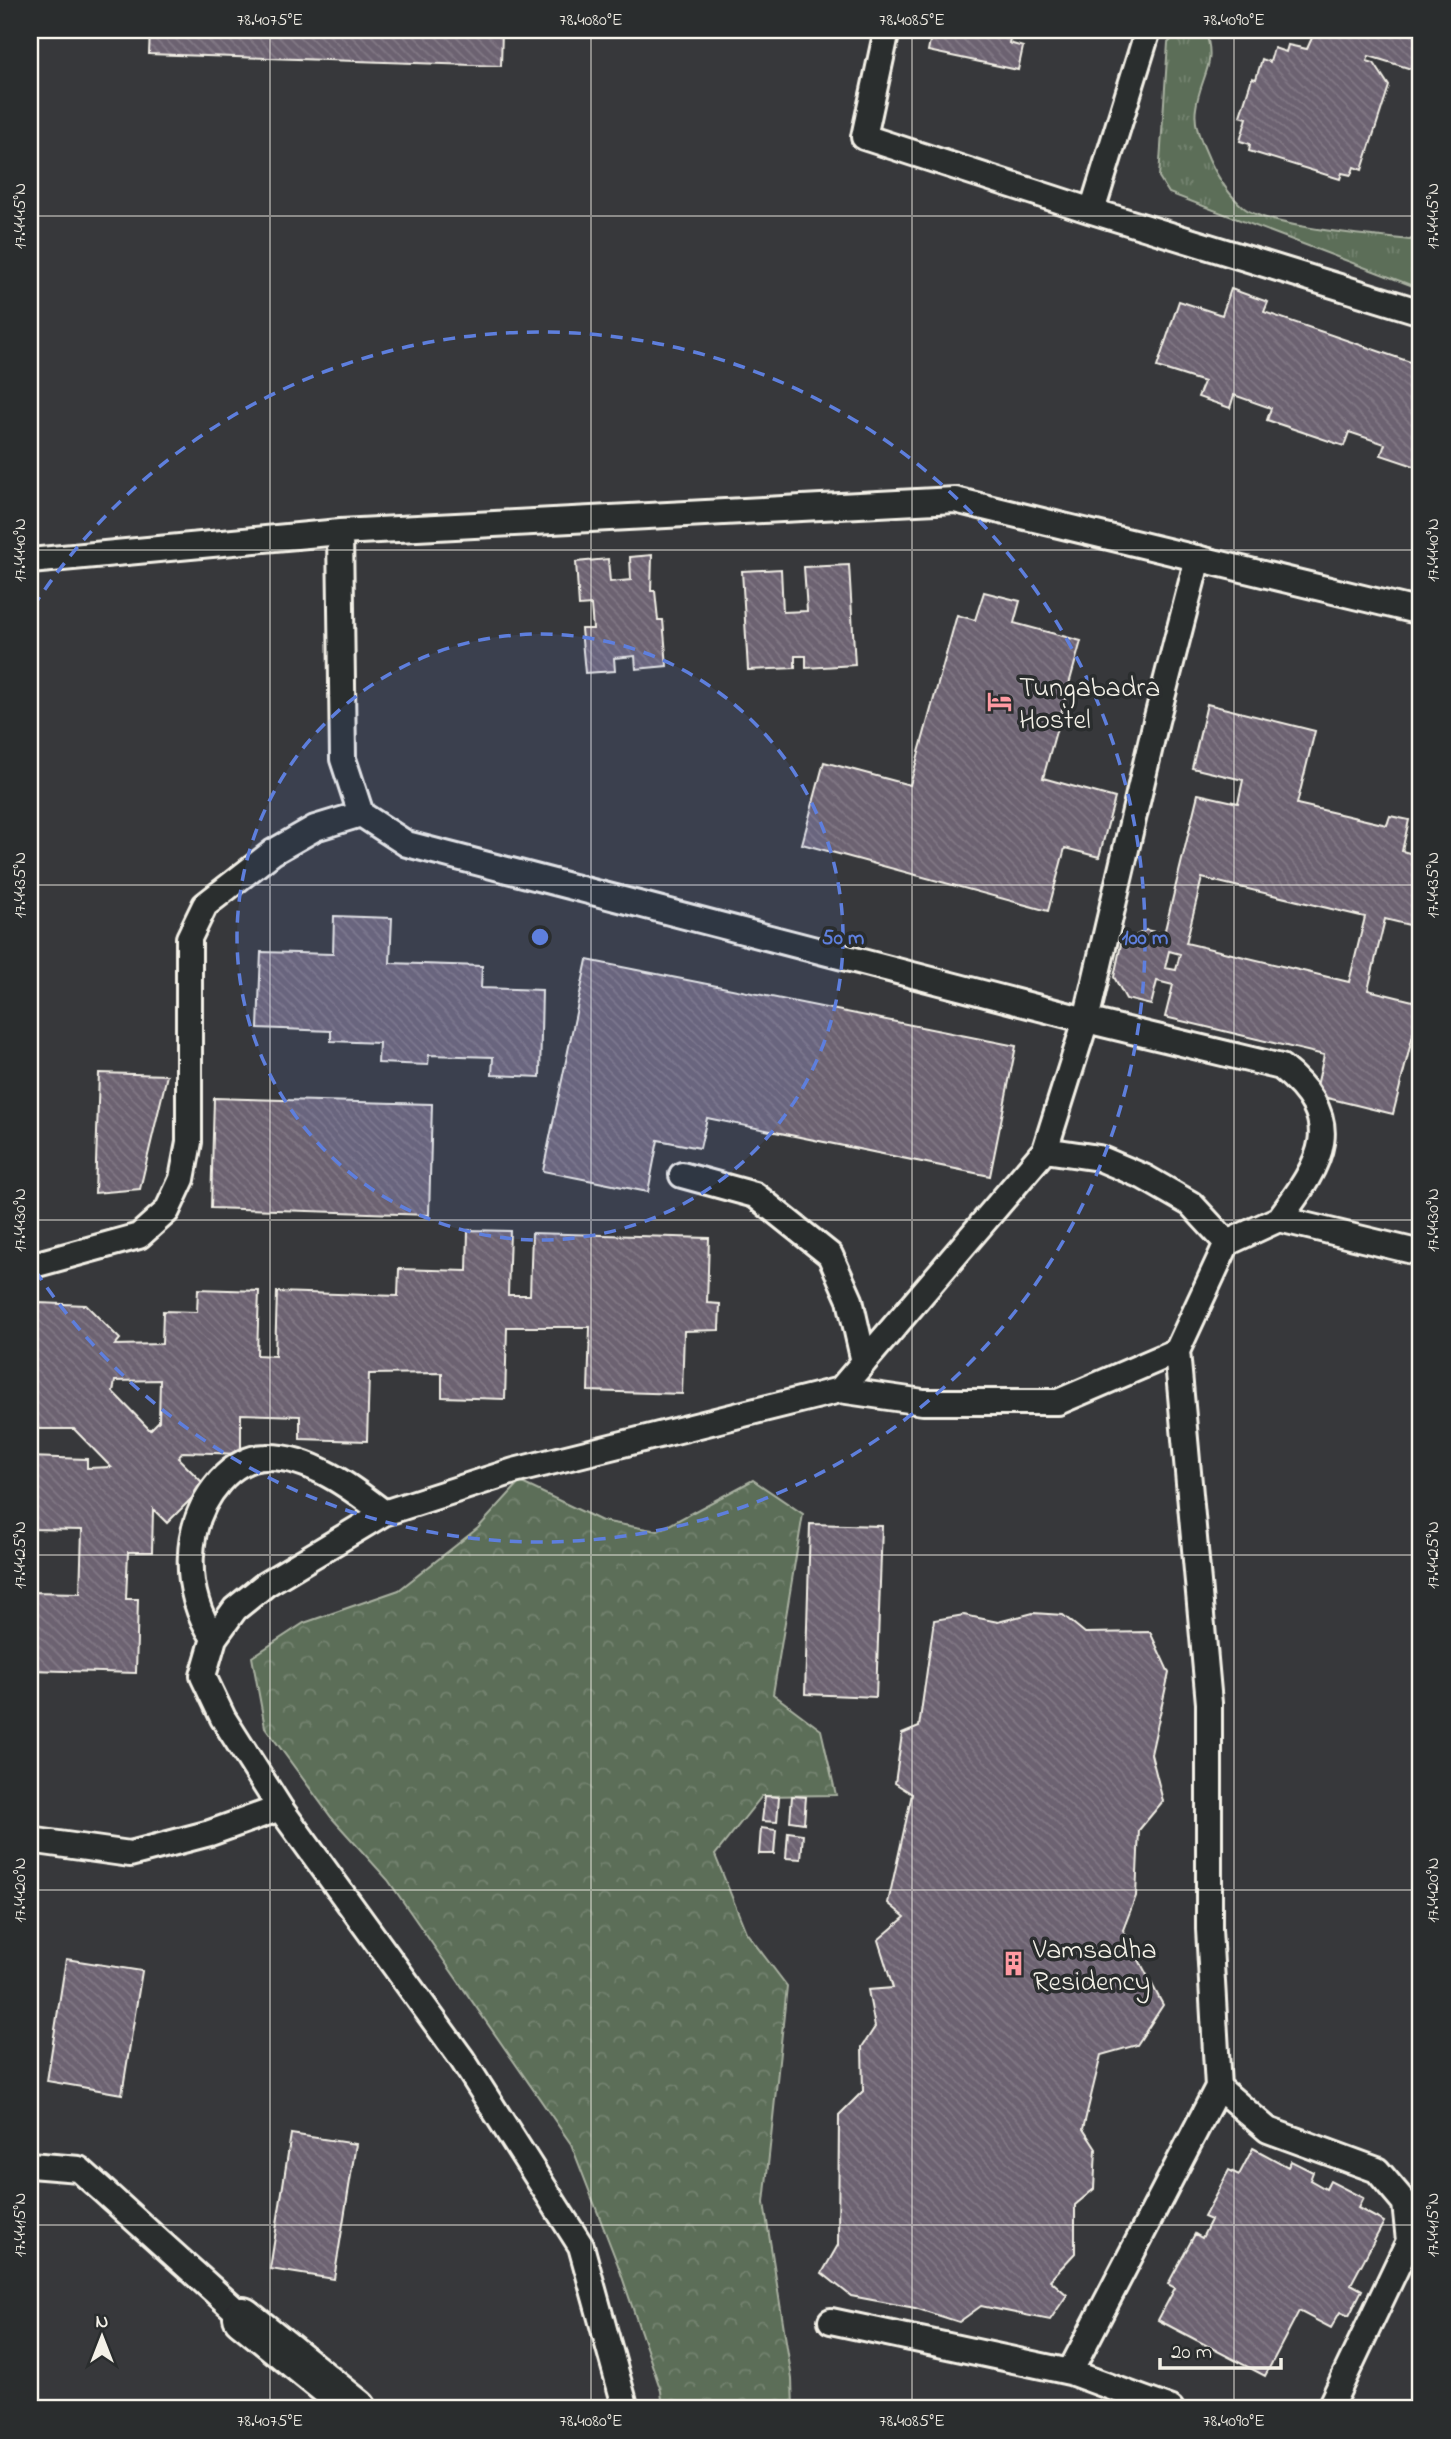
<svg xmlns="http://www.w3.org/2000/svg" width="1451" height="2439" font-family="'Indie Flower',sans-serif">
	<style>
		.grass { fill: url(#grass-tufts); stroke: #a8b0a0; stroke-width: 2 }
		.forest { fill: url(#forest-crowns); stroke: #a8b0a0; stroke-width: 2 }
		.building { fill: url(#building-back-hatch); stroke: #f4f1e8; stroke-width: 2; fill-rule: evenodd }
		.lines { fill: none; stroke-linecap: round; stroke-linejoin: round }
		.service-casing { stroke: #f4f1e8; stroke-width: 30 }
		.minor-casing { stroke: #f4f1e8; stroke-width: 44 }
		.service { stroke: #2a2d2e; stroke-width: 24 }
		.minor { stroke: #2a2d2e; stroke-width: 38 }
		.ticks { fill: none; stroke: #f4f1e8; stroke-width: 2; stroke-opacity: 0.45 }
		.ring { fill: none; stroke: #5e7fdd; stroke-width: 3.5; stroke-dasharray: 12 9 }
		.labels { text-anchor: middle; stroke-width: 7; stroke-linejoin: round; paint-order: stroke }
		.poi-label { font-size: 28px; fill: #f4f1e8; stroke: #2a2d2e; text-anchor: start }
		.centre { fill: #5e7fdd; stroke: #2a2d2e; stroke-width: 3.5 }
		.ring-label { font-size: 21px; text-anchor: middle; font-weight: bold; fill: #5e7fdd; stroke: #2a2d2e; stroke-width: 7; stroke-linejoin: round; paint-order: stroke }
		.neatline { fill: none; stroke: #f4f1e8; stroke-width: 2.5 }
		.ticks-label { font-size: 18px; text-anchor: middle; fill: #f4f1e8 }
	</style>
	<defs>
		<pattern id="grass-tufts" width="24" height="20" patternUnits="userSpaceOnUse" patternTransform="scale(1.75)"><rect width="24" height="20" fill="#5c6e58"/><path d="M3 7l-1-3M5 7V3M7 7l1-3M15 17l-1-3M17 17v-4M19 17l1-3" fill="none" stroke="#748370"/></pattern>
		<pattern id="forest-crowns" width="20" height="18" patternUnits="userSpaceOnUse" patternTransform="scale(1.75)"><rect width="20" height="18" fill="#5c6e58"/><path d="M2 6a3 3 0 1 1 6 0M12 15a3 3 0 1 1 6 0" fill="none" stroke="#748370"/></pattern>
		<pattern id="building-back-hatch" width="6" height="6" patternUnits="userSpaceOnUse" patternTransform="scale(1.75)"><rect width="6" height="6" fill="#6c6271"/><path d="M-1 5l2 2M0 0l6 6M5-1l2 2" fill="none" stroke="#827985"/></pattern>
	</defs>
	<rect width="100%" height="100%" fill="#37383b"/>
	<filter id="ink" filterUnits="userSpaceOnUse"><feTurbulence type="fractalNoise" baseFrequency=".0143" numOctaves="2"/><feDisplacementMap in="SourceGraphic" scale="14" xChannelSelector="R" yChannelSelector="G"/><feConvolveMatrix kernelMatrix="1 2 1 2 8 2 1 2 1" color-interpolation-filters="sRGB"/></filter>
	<g filter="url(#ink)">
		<path class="grass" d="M 1180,30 L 1205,31 C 1218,64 1200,77 1196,108 C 1193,126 1202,142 1209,159 C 1217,176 1228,194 1243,207 C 1268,228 1374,236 1410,240 L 1421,234 L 1421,289 L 1169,193 L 1159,177 L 1168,43 Z"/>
		<path class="forest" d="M 753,1480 L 803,1514 L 773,1694 L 821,1730 L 836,1795 L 762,1796 L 715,1855 L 746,1932 L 787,1986 L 764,2203 L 792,2379 L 793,2409 L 663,2409 L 661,2391 L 618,2265 L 571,2144 L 388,1880 L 331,1817 L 265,1727 L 252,1657 L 304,1623 L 399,1590 L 478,1528 L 520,1482 L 602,1521 L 658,1531 Z"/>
		<path class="building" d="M 150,30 L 502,30 L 501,66 L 149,54 Z
			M 932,30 L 1012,30 L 1009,43 L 1023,47 L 1018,70 L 928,51 Z
			M 1309,30 L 1421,30 L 1421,59 L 1418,71 L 1369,56 L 1367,61 L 1374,63 L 1389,86 L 1362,170 L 1354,167 L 1351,175 L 1342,173 L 1340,179 L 1249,151 L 1250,144 L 1240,141 L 1247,118 L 1240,116 L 1252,78 L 1256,79 L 1262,59 L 1270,62 L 1274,48 L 1286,52 L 1288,45 L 1307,49 L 1315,31 Z
			M 1231,289 L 1268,302 L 1264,312 L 1416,364 L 1421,353 L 1421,454 L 1417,467 L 1381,455 L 1385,444 L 1349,432 L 1344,446 L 1267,420 L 1271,408 L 1234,395 L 1230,408 L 1198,397 L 1204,382 L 1157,367 L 1179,301 L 1222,315 Z
			M 652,555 L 651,591 L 655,591 L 658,620 L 663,620 L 667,666 L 636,669 L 635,656 L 614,658 L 615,671 L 585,673 L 581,629 L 593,629 L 591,605 L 579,606 L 576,562 L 608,559 L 610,582 L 631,580 L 630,557 Z
			M 849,565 L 855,665 L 806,668 L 806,656 L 795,656 L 795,668 L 748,670 L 742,571 L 781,569 L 783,612 L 807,611 L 804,567 Z
			M 984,592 L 1020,601 L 1014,623 L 1081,641 L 1043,778 L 1115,798 L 1099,857 L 1065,848 L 1048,911 L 802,844 L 824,762 L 910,785 L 957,615 L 975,620 Z
			M 1207,704 L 1315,731 L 1297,804 L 1387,825 L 1390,816 L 1409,820 L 1402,851 L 1421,856 L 1421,928 L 1385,919 L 1368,990 L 1421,1003 L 1393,1114 L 1315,1095 L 1324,1055 L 1165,1017 L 1173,985 L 1157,981 L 1151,1005 L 1126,999 L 1114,977 L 1121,944 L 1146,930 L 1164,934 L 1198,794 L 1238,803 L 1243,780 L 1192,768 ZM 1202,878 L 1365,917 L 1349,982 L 1186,943 ZM 1169,951 L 1180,954 L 1176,970 L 1165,968 Z
			M 334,916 L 392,918 L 390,963 L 482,966 L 481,988 L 542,990 L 540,1077 L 492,1075 L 493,1057 L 429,1055 L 428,1065 L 378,1063 L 379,1043 L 331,1041 L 331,1031 L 258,1028 L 261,952 L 333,954 Z
			M 587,960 L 1016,1046 L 990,1176 L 707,1118 L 700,1148 L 658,1140 L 648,1192 L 543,1171 Z
			M 99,1073 L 167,1075 L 140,1189 L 95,1193 Z
			M 214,1098 L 432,1104 L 429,1215 L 211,1208 Z
			M 468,1230 L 510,1231 L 508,1295 L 530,1295 L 532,1233 L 709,1238 L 707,1303 L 720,1304 L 719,1330 L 684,1331 L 682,1394 L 588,1391 L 590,1327 L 507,1327 L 505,1399 L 442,1397 L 442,1373 L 369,1374 L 367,1441 L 300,1439 L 300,1416 L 241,1414 L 241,1454 L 183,1452 L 178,1458 L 205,1485 L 167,1523 L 153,1509 L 152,1552 L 128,1552 L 126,1599 L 138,1599 L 136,1673 L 30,1670 L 30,1592 L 80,1593 L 82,1530 L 30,1529 L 30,1457 L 87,1459 L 87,1468 L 111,1467 L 74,1429 L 39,1429 L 30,1419 L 30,1313 L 39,1303 L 86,1305 L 120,1339 L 115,1345 L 162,1344 L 163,1311 L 197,1312 L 198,1289 L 259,1291 L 257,1355 L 275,1356 L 277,1292 L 398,1296 L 399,1269 L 467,1271 ZM 160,1380 L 159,1421 L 150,1430 L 113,1392 L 115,1381 Z
			M 810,1524 L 882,1526 L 876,1697 L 805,1694 Z
			M 1033,1613 L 1063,1615 L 1085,1633 L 1150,1632 L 1169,1673 L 1151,1754 L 1163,1801 L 1139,1830 L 1136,1896 L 1123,1930 L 1163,2005 L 1137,2045 L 1101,2055 L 1083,2129 L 1096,2149 L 1094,2189 L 1075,2205 L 1075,2253 L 1050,2280 L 1067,2295 L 1050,2320 L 981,2306 L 959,2322 L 915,2308 L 851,2296 L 822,2273 L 838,2245 L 839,2115 L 863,2091 L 862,2047 L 875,2027 L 868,1990 L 893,1988 L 878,1940 L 905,1917 L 888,1903 L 912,1794 L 895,1783 L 902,1734 L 919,1727 L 934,1620 L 964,1615 L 998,1622 Z
			M 765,1796 L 779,1797 L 777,1822 L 762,1821 Z
			M 792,1796 L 806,1797 L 804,1823 L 790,1821 Z
			M 761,1828 L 776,1830 L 774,1854 L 759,1854 Z
			M 788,1832 L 803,1834 L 801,1859 L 786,1858 Z
			M 66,1959 L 142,1971 L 122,2094 L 47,2081 Z
			M 291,2134 L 356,2144 L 334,2279 L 270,2269 Z
			M 1253,2148 L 1288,2167 L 1291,2161 L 1313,2172 L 1310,2180 L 1326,2189 L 1330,2181 L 1363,2198 L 1358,2208 L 1384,2222 L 1351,2284 L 1362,2290 L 1349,2316 L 1340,2312 L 1331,2328 L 1299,2311 L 1265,2376 L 1158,2320 L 1175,2288 L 1168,2284 L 1195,2234 L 1202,2238 L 1211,2220 L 1204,2217 L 1229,2170 L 1239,2175 Z"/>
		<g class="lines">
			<defs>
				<path id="service" d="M 887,30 L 864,137 L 1092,211
					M 1148,30 L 1092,211 L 1421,312
					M 340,532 L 955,500 L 1421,612
					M 30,561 L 340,532 L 343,759 L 361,814 L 407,844 L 1086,1020 L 1281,1067 C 1348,1120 1322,1162 1279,1219
					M 1045,1150 L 1099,1158 L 1144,1177 L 1191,1204 L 1227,1243
					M 682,1175 L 755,1195 L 830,1255 L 850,1300 L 864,1362
					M 30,1266 L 139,1236 L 167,1211 L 182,1179 L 189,1142 L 189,938 L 205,905 L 273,852 L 315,828 L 361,814
					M 840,1390 L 923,1402 L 1058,1402 L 1177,1351 L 1227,1243 L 1279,1219 L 1421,1253
					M 214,1638 C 182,1592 182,1524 220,1481 C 232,1468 248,1457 266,1457 C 310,1456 352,1488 384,1513
					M 30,1840 L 130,1854 L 210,1833 L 280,1808
					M 1218,2087 L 1268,2130 L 1377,2170 L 1405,2203 L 1409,2241 L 1329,2409
					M 30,2165 L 79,2169 L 243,2317
					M 831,2321 L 1070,2372 L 1171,2409
					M 1070,2372 L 1218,2087 L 1209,1929 L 1209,1703 L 1177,1351
					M 626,2409 L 581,2246 L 462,2059 L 280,1808 L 223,1718 L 203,1676 L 214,1638 L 235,1609 L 266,1584 L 384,1513 L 514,1471 L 840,1390 L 1045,1150 L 1086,1020 L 1156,721 L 1198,558"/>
				<path id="minor" d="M 243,2317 L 357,2409"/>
			</defs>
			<use href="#service" class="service-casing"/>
			<use href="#minor" class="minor-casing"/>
			<use href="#service" class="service"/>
			<use href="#minor" class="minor"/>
		</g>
	</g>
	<path class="ticks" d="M 270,30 L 270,2409M 591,30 L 591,2409M 912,30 L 912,2409M 1234,30 L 1234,2409M 30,216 L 1421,216M 30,550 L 1421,550M 30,885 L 1421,885M 30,1220 L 1421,1220M 30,1555 L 1421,1555M 30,1890 L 1421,1890M 30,2225 L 1421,2225"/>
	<circle cx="540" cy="937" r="303" fill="#5e7fdd" fill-opacity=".12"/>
	<g class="ring">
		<circle cx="540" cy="937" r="303"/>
		<path d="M33 607A605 605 0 1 1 33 1267"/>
	</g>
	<defs>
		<symbol id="hotel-bare" viewBox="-9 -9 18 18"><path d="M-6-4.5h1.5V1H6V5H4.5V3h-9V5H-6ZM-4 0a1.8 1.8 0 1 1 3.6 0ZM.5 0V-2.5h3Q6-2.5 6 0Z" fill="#ff9aa2" stroke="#2a2d2e" stroke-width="2.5" paint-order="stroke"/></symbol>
		<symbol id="building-bare" viewBox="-9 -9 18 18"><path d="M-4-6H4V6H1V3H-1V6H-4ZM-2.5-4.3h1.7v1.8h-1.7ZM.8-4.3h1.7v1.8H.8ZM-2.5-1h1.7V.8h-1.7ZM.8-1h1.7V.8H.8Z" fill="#ff9aa2" stroke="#2a2d2e" stroke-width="2.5" paint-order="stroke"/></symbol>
	</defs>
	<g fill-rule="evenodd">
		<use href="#hotel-bare" x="982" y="684" width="35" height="35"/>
		<use href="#building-bare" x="996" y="1946" width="35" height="35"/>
	</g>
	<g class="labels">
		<g class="poi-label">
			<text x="1019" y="696">Tungabadra<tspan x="1019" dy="32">Hostel</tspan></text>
			<text x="1033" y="1958">Vamsadha<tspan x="1033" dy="32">Residency</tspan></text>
		</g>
	</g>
	<circle cx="540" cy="937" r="10" class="centre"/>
	<g class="ring-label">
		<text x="843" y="944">50 m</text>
		<text x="1145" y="944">100 m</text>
	</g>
	<rect width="1451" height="2439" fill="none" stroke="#2a2d2e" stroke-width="77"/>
	<g transform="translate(102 2337)" stroke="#2a2d2e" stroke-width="5" paint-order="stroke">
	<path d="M0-5L12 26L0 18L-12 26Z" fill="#f4f1e8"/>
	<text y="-10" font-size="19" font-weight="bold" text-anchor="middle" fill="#f4f1e8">N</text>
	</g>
	<path d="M1160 2358v10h121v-10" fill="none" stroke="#f4f1e8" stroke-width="3.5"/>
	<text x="1171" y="2358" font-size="21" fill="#f4f1e8" stroke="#2a2d2e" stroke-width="5" paint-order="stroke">20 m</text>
	<rect x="38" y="38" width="1374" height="2362" class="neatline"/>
	<g class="ticks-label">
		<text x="270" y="25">78.4075°E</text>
		<text x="591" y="25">78.4080°E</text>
		<text x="912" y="25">78.4085°E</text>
		<text x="1234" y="25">78.4090°E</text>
		<text transform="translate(19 216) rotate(-90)" y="6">17.4445°N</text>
		<text transform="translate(1432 216) rotate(-90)" y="6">17.4445°N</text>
		<text transform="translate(19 550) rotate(-90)" y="6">17.4440°N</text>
		<text transform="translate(1432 550) rotate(-90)" y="6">17.4440°N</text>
		<text transform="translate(19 885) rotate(-90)" y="6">17.4435°N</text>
		<text transform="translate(1432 885) rotate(-90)" y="6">17.4435°N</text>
		<text transform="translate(19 1220) rotate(-90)" y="6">17.4430°N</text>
		<text transform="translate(1432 1220) rotate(-90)" y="6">17.4430°N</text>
		<text transform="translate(19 1555) rotate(-90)" y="6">17.4425°N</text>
		<text transform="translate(1432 1555) rotate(-90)" y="6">17.4425°N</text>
		<text transform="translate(19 1890) rotate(-90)" y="6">17.4420°N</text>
		<text transform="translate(1432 1890) rotate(-90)" y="6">17.4420°N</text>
		<text transform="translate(19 2225) rotate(-90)" y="6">17.4415°N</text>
		<text transform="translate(1432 2225) rotate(-90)" y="6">17.4415°N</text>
		<text x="270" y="2426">78.4075°E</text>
		<text x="591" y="2426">78.4080°E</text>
		<text x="912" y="2426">78.4085°E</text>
		<text x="1234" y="2426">78.4090°E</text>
	</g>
</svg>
